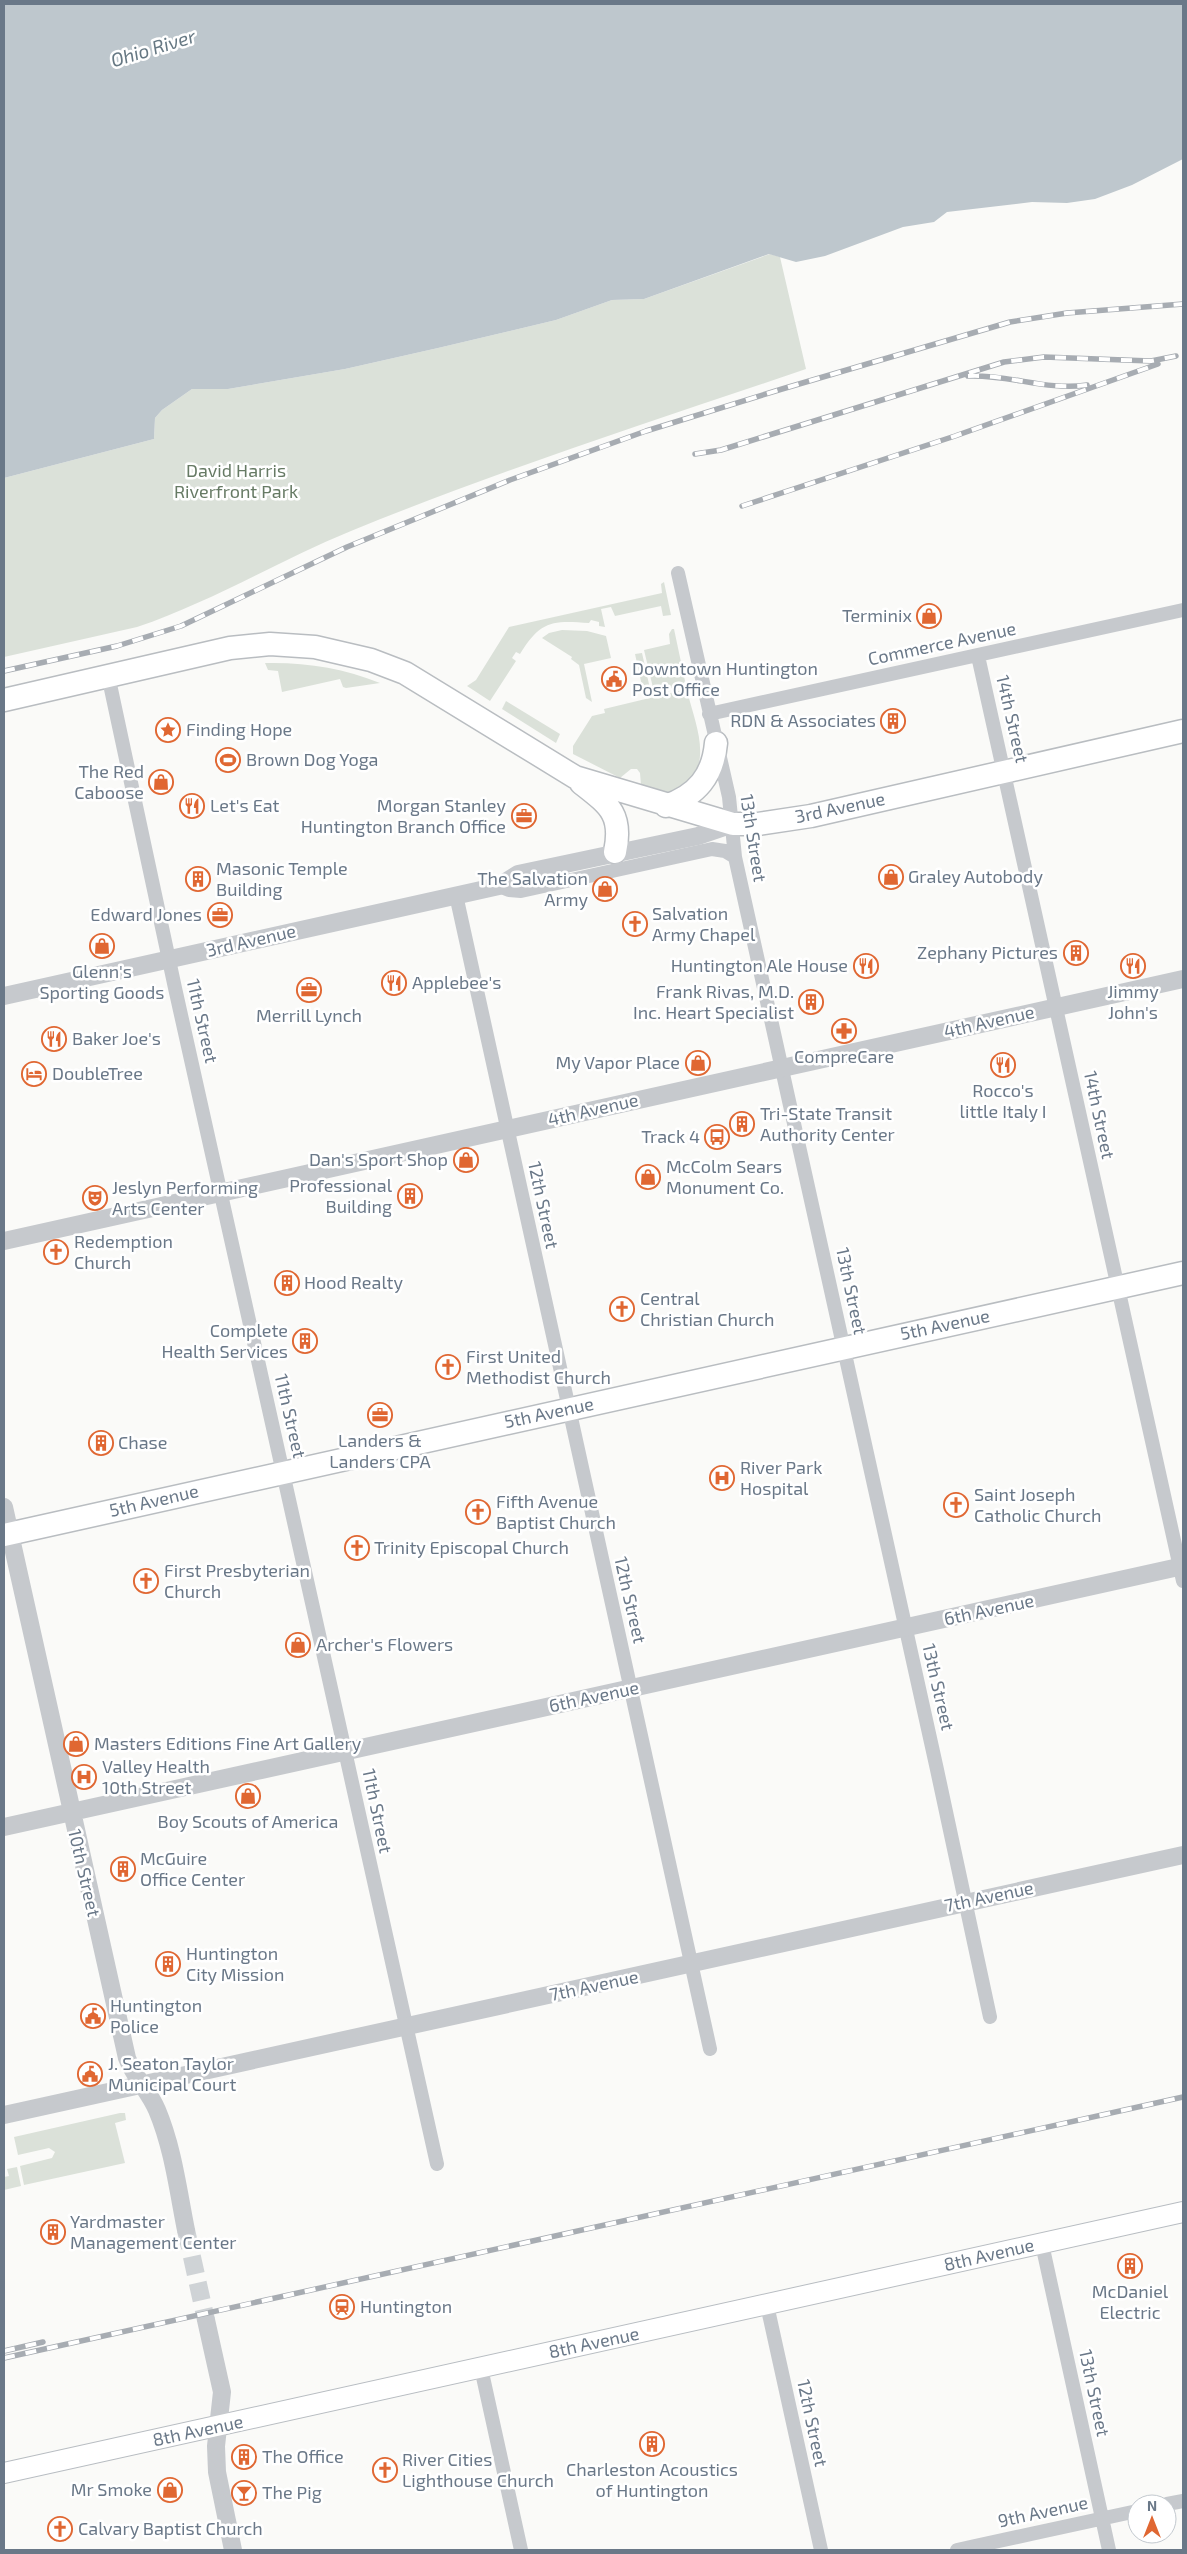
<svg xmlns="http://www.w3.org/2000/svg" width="1187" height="2554" font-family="'Exo 2',sans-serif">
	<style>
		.green { fill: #dbe1d9 }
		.water { fill: #bec7cd }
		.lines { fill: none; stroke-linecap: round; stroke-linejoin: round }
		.tertiary-tunnel { stroke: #cfd3d6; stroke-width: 18; stroke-dasharray: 18 9; stroke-linecap: butt }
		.secondary-casing { stroke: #b8bdc2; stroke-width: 22 }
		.primary-casing { stroke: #b9bdc1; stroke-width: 25 }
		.minor { stroke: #c6c9cd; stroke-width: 14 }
		.tertiary { stroke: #c6c9cd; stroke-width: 18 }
		.secondary { stroke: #fff; stroke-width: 20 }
		.primary { stroke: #fff; stroke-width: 22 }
		.rail-casing { stroke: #a7acb2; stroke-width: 5.5 }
		.rail { stroke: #fff; stroke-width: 4; stroke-dasharray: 11; stroke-linecap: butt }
		.labels { text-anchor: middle; stroke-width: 5; stroke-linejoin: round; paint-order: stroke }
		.park-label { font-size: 18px; fill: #667a64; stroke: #fff }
		.poi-label { font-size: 18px; fill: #6a7888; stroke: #fff; text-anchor: start }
		.street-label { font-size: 18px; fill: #6a7888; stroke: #fff }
		.water-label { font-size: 19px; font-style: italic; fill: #667883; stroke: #fff }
	</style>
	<rect width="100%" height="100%" fill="#fafaf8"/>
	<path class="green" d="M 770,254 L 780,257 L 806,369 C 653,421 500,470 351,531 C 278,561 211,602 137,627 L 4,657 L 4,478 L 154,439 L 155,418 L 162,410 L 192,389 L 228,389 L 345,369 L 438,348 L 556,320 L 612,300 L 644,299 Z
		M 664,582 L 671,615 L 663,616 L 661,606 L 615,616 L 611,607 L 601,609 L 605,627 L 599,626 L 599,622 L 591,620 L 589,623 C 552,620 540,621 520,654 L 516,652 L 512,658 L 516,661 L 490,701 L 467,686 L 476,680 L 509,627 L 662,593 L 661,584 Z
		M 672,629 L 674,629 L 685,681 L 682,686 L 654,692 L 644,650 L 670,644 L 669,634 Z
		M 562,630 L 587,631 L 606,636 L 611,658 L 584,664 L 592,702 L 586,698 L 579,665 L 571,659 L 572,657 L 542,638 L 549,633 Z
		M 642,653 L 651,693 L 644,695 L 635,654 Z
		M 265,663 C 305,662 343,668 380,683 L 346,688 L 343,687 L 340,679 L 282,692 L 278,671 L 268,670 Z
		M 683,690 L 688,694 C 694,720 711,757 690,780 C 685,786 677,789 670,793 L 641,785 L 640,773 L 637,769 L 631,769 L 620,778 L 573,754 L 573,746 L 592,716 L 605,713 L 604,709 Z
		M 506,701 L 560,734 L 556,743 L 502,709 Z
		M 120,2113 L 125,2113 L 126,2120 L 115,2123 L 125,2163 L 24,2185 L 20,2166 L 52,2158 L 55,2152 L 49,2148 L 18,2155 L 14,2137 Z
		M 17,2167 L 21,2186 L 4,2190 L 4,2177 L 9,2176 L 7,2169 Z"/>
	<path class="water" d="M 4,4 L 1183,4 L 1183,159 L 1132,185 L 1095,199 L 1067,203 L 1032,202 L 947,212 L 934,222 L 903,227 L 825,256 L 796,262 L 769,254 L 644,299 L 612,300 L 556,320 L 438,348 L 345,369 L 228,389 L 192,389 L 162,410 L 155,418 L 154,439 L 4,478 Z"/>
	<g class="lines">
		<path class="tertiary-tunnel" d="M 186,2230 L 206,2320"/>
		<defs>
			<path id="secondary" d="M 4,2473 L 1183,2212"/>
			<path id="primary" d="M 4,700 L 230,648 L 270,644 L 315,647 L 371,660 L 405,673 L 575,777 L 733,824 L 758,824 L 811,816 L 1183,731
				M 581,783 C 609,805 623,814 615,852
				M 666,806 C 697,795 713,776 716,743
				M 4,1535 L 1183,1273"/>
		</defs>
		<use href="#secondary" class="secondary-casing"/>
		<use href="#primary" class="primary-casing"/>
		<path class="minor" d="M 678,573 L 729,797 L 735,857 L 936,1765 L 990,2017
			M 978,656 L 1183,1581
			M 108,675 L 175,988 L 437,2164
			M 709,714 L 1183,610
			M 499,886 L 509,890 L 521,891 L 712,849 L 725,851 L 735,857
			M 456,895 L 710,2049
			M 1042,2244 L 1109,2550
			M 767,2305 L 821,2550
			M 481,2368 L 521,2550
			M 1167,2504 L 1183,2501
			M 957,2550 L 1137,2511"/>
		<path class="tertiary" d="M 4,996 L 499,886 L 518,874 L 698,836 L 733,824
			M 4,1241 L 1183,979
			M 4,1507 L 127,2058 C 134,2077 149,2091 157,2110 C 173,2148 178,2190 186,2230
			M 4,1827 L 1183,1566
			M 4,2115 L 1183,1855
			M 206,2320 L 222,2392 L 216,2446 L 217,2472 L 233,2550"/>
		<use href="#secondary" class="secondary"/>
		<use href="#primary" class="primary"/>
		<defs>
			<path id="rail" d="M 968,376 C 1009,374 1046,391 1087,385
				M 695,454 L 721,450 L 1004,362 L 1044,357 L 1151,361 L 1176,356
				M 742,506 L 955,436 L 1158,364
				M 4,671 L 117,646 L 181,626 L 347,547 L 510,480 L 646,431 L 782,389 L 1010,322 L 1067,313 L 1183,304
				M 4,2351 L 43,2342
				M 4,2358 L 1183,2097"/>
		</defs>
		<use href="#rail" class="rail-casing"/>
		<use href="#rail" class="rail"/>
	</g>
	<defs>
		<symbol id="shop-ring" viewBox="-11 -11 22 22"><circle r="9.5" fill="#fff" stroke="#e06732" stroke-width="1.5"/><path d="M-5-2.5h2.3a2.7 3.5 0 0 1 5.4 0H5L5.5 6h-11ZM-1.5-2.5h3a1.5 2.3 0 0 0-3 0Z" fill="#e06732"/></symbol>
		<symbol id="civic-ring" viewBox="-11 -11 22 22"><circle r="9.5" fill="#fff" stroke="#e06732" stroke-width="1.5"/><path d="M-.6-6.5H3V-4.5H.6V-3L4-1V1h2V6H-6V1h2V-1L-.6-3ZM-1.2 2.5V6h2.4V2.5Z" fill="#e06732"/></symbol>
		<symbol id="building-ring" viewBox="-11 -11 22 22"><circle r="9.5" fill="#fff" stroke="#e06732" stroke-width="1.5"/><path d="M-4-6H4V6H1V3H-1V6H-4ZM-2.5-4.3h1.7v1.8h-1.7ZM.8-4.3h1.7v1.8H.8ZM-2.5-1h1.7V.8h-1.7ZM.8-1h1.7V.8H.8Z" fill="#e06732"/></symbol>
		<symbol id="sight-ring" viewBox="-11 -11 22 22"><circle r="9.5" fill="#fff" stroke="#e06732" stroke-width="1.5"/><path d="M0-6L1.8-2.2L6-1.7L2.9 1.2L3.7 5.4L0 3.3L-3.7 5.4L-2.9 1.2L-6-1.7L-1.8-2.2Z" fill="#e06732"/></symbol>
		<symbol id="stadium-ring" viewBox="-11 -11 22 22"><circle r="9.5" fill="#fff" stroke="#e06732" stroke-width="1.5"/><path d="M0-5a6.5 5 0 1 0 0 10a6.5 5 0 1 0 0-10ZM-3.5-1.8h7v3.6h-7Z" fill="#e06732"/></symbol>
		<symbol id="restaurant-ring" viewBox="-11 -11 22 22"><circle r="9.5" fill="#fff" stroke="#e06732" stroke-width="1.5"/><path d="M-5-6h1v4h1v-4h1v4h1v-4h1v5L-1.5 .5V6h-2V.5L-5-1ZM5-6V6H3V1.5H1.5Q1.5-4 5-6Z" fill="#e06732"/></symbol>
		<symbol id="office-ring" viewBox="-11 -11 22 22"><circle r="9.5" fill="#fff" stroke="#e06732" stroke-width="1.5"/><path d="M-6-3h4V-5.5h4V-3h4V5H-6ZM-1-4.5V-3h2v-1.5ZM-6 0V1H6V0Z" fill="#e06732"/></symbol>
		<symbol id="church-ring" viewBox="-11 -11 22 22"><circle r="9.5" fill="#fff" stroke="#e06732" stroke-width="1.5"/><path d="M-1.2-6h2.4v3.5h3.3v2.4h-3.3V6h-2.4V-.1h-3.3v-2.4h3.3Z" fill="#e06732"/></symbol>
		<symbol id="pharmacy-ring" viewBox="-11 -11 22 22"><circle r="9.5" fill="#fff" stroke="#e06732" stroke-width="1.5"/><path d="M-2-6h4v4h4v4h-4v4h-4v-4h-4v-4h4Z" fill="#e06732"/></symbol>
		<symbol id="hotel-ring" viewBox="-11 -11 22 22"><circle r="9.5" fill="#fff" stroke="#e06732" stroke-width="1.5"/><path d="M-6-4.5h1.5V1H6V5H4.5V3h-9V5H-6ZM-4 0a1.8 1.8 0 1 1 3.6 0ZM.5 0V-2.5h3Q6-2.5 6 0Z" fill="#e06732"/></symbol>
		<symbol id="bus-ring" viewBox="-11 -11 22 22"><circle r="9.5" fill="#fff" stroke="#e06732" stroke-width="1.5"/><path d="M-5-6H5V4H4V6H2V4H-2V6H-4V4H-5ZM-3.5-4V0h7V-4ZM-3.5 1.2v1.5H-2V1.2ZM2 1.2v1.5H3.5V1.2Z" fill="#e06732"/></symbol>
		<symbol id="theatre-ring" viewBox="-11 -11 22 22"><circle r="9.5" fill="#fff" stroke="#e06732" stroke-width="1.5"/><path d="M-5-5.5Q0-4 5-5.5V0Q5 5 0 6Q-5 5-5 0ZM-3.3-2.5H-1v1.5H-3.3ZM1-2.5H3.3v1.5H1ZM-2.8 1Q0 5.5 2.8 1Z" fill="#e06732"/></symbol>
		<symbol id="hospital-ring" viewBox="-11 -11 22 22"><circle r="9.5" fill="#fff" stroke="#e06732" stroke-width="1.5"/><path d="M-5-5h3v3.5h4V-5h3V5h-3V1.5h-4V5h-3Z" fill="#e06732"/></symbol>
		<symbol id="station-ring" viewBox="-11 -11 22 22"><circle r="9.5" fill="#fff" stroke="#e06732" stroke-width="1.5"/><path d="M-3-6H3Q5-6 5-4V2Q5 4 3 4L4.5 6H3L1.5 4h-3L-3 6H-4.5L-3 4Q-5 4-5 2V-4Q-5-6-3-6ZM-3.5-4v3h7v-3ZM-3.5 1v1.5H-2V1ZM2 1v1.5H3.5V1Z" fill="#e06732"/></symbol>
		<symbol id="bar-ring" viewBox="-11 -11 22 22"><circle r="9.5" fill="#fff" stroke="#e06732" stroke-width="1.5"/><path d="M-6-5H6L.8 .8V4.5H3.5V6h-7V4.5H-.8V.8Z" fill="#e06732"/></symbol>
	</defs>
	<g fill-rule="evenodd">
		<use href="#shop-ring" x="915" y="602" width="28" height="28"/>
		<use href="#civic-ring" x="600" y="665" width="28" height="28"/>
		<use href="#building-ring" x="879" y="707" width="28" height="28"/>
		<use href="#sight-ring" x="154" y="716" width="28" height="28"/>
		<use href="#stadium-ring" x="214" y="746" width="28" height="28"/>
		<use href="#shop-ring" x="147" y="768" width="28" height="28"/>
		<use href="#restaurant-ring" x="178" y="792" width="28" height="28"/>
		<use href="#office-ring" x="510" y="802" width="28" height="28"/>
		<use href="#shop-ring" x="877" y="863" width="28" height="28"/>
		<use href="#building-ring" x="184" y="865" width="28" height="28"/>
		<use href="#shop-ring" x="591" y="875" width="28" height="28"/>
		<use href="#office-ring" x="206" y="901" width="28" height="28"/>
		<use href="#church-ring" x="621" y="910" width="28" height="28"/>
		<use href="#shop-ring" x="88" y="932" width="28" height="28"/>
		<use href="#building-ring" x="1062" y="939" width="28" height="28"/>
		<use href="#restaurant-ring" x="852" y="952" width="28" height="28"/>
		<use href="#restaurant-ring" x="1119" y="952" width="28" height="28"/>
		<use href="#restaurant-ring" x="380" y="969" width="28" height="28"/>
		<use href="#office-ring" x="295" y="976" width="28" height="28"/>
		<use href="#building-ring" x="797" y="988" width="28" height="28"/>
		<use href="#pharmacy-ring" x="830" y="1017" width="28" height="28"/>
		<use href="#restaurant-ring" x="40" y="1025" width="28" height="28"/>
		<use href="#shop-ring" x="684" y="1049" width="28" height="28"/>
		<use href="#restaurant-ring" x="989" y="1051" width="28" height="28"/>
		<use href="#hotel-ring" x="20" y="1060" width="28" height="28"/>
		<use href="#building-ring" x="728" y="1110" width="28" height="28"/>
		<use href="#bus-ring" x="703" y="1123" width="28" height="28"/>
		<use href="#shop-ring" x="452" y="1146" width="28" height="28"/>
		<use href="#shop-ring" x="634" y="1163" width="28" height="28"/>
		<use href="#building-ring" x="396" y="1182" width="28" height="28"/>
		<use href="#theatre-ring" x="81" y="1184" width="28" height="28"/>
		<use href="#church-ring" x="42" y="1238" width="28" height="28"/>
		<use href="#building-ring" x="273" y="1269" width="28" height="28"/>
		<use href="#church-ring" x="608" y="1295" width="28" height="28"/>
		<use href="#building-ring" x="291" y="1327" width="28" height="28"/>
		<use href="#church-ring" x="434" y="1353" width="28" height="28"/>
		<use href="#office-ring" x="366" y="1401" width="28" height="28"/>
		<use href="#building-ring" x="87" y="1429" width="28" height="28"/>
		<use href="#hospital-ring" x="708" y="1464" width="28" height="28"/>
		<use href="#church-ring" x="942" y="1491" width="28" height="28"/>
		<use href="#church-ring" x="464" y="1498" width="28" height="28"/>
		<use href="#church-ring" x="343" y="1534" width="28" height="28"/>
		<use href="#church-ring" x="132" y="1567" width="28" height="28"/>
		<use href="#shop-ring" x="284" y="1631" width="28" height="28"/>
		<use href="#shop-ring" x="62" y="1730" width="28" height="28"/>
		<use href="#hospital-ring" x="70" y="1763" width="28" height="28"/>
		<use href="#shop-ring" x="234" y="1782" width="28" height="28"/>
		<use href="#building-ring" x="109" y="1855" width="28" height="28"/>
		<use href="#building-ring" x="154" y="1950" width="28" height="28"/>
		<use href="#civic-ring" x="79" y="2002" width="28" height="28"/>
		<use href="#civic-ring" x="76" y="2060" width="28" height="28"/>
		<use href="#building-ring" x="39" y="2218" width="28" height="28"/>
		<use href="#building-ring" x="1116" y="2252" width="28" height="28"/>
		<use href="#station-ring" x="328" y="2293" width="28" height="28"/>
		<use href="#building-ring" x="638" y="2430" width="28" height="28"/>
		<use href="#building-ring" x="230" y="2443" width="28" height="28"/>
		<use href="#church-ring" x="371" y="2456" width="28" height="28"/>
		<use href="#shop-ring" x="156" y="2476" width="28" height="28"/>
		<use href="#bar-ring" x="230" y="2479" width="28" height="28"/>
		<use href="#church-ring" x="46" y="2515" width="28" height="28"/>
	</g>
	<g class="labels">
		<g class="park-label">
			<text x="236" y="477">David Harris<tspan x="236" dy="21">Riverfront Park</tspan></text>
		</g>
		<g class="poi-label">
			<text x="912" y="622" text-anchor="end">Terminix</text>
			<text x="632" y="675">Downtown Huntington<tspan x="632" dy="21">Post Office</tspan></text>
			<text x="876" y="727" text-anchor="end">RDN &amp; Associates</text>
			<text x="186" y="736">Finding Hope</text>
			<text x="246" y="766">Brown Dog Yoga</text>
			<text x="144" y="778" text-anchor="end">The Red<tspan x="144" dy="21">Caboose</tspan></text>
			<text x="210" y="812">Let's Eat</text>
			<text x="506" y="812" text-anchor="end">Morgan Stanley<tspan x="506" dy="21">Huntington Branch Office</tspan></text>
			<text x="216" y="875">Masonic Temple<tspan x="216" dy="21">Building</tspan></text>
			<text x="908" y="883">Graley Autobody</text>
			<text x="588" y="885" text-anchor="end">The Salvation<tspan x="588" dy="21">Army</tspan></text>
			<text x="652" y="920">Salvation<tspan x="652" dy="21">Army Chapel</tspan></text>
			<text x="202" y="921" text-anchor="end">Edward Jones</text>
			<text x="1058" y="959" text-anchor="end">Zephany Pictures</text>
			<text x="848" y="972" text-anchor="end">Huntington Ale House</text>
			<text x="102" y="978" text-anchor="middle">Glenn's<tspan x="102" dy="21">Sporting Goods</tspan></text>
			<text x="412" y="989">Applebee's</text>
			<text x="794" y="998" text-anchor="end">Frank Rivas, M.D.<tspan x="794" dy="21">Inc. Heart Specialist</tspan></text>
			<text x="1133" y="998" text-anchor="middle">Jimmy<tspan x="1133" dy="21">John's</tspan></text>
			<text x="309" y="1022" text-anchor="middle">Merrill Lynch</text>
			<text x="72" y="1045">Baker Joe's</text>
			<text x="844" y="1063" text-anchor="middle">CompreCare</text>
			<text x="680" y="1069" text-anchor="end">My Vapor Place</text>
			<text x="52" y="1080">DoubleTree</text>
			<text x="1003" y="1097" text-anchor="middle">Rocco's<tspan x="1003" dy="21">little Italy I</tspan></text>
			<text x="760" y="1120">Tri-State Transit<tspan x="760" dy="21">Authority Center</tspan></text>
			<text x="700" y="1143" text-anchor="end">Track 4</text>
			<text x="448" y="1166" text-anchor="end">Dan's Sport Shop</text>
			<text x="666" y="1173">McColm Sears<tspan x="666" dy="21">Monument Co.</tspan></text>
			<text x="392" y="1192" text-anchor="end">Professional<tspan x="392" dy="21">Building</tspan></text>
			<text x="112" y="1194">Jeslyn Performing<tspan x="112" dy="21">Arts Center</tspan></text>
			<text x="74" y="1248">Redemption<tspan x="74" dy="21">Church</tspan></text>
			<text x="304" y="1289">Hood Realty</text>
			<text x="640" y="1305">Central<tspan x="640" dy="21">Christian Church</tspan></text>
			<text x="288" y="1337" text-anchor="end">Complete<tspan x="288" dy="21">Health Services</tspan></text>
			<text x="466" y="1363">First United<tspan x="466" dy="21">Methodist Church</tspan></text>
			<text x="380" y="1447" text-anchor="middle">Landers &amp;<tspan x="380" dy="21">Landers CPA</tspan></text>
			<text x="118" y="1449">Chase</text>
			<text x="740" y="1474">River Park<tspan x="740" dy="21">Hospital</tspan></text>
			<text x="974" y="1501">Saint Joseph<tspan x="974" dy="21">Catholic Church</tspan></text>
			<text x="496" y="1508">Fifth Avenue<tspan x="496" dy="21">Baptist Church</tspan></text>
			<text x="374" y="1554">Trinity Episcopal Church</text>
			<text x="164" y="1577">First Presbyterian<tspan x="164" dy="21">Church</tspan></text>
			<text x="316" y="1651">Archer's Flowers</text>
			<text x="94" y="1750">Masters Editions Fine Art Gallery</text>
			<text x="102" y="1773">Valley Health<tspan x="102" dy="21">10th Street</tspan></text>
			<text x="248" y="1828" text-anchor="middle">Boy Scouts of America</text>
			<text x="140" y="1865">McGuire<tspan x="140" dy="21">Office Center</tspan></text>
			<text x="186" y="1960">Huntington<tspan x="186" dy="21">City Mission</tspan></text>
			<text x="110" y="2012">Huntington<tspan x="110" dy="21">Police</tspan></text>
			<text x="108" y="2070">J. Seaton Taylor<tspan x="108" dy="21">Municipal Court</tspan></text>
			<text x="70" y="2228">Yardmaster<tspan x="70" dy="21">Management Center</tspan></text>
			<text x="1130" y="2298" text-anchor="middle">McDaniel<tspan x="1130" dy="21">Electric</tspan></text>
			<text x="360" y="2313">Huntington</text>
			<text x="262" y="2463">The Office</text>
			<text x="402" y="2466">River Cities<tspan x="402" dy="21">Lighthouse Church</tspan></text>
			<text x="652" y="2476" text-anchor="middle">Charleston Acoustics<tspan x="652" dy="21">of Huntington</tspan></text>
			<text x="152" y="2496" text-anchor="end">Mr Smoke</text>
			<text x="262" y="2499">The Pig</text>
			<text x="78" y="2535">Calvary Baptist Church</text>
		</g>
		<g class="street-label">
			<text transform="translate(942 644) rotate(-12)" y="6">Commerce Avenue</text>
			<text transform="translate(1012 719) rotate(77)" y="6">14th Street</text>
			<text transform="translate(840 808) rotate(-12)" y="6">3rd Avenue</text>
			<text transform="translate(753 838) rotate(81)" y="6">13th Street</text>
			<text transform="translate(251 941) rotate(-13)" y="6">3rd Avenue</text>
			<text transform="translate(202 1021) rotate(77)" y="6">11th Street</text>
			<text transform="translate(989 1022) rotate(-13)" y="6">4th Avenue</text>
			<text transform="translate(593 1110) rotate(-13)" y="6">4th Avenue</text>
			<text transform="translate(1099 1115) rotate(78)" y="6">14th Street</text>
			<text transform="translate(543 1205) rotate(78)" y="6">12th Street</text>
			<text transform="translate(851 1291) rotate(78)" y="6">13th Street</text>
			<text transform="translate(945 1325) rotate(-12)" y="6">5th Avenue</text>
			<text transform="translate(549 1413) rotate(-12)" y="6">5th Avenue</text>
			<text transform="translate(290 1416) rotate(77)" y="6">11th Street</text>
			<text transform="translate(154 1501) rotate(-13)" y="6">5th Avenue</text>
			<text transform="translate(630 1600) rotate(77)" y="6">12th Street</text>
			<text transform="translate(989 1610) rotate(-12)" y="6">6th Avenue</text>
			<text transform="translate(938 1687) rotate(77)" y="6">13th Street</text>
			<text transform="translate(594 1697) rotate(-12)" y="6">6th Avenue</text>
			<text transform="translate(377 1811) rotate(78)" y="6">11th Street</text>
			<text transform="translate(84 1873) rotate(77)" y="6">10th Street</text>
			<text transform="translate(989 1897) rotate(-12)" y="6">7th Avenue</text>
			<text transform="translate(594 1986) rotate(-12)" y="6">7th Avenue</text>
			<text transform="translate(989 2255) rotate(-13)" y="6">8th Avenue</text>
			<text transform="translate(594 2343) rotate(-12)" y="6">8th Avenue</text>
			<text transform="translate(1094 2393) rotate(78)" y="6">13th Street</text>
			<text transform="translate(812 2423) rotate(78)" y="6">12th Street</text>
			<text transform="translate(198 2431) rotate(-12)" y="6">8th Avenue</text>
			<text transform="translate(1043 2512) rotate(-12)" y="6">9th Avenue</text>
		</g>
		<g class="water-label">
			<text transform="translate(153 48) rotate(-17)" y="7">Ohio River</text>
		</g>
	</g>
	<rect width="1187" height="2554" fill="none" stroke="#6a7888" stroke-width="10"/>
	<g transform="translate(1152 2519)"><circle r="24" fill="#ffffff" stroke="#c3c9cf"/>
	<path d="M0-4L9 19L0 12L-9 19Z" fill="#e06732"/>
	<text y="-8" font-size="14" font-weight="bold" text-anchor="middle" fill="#6a7888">N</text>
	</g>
</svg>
